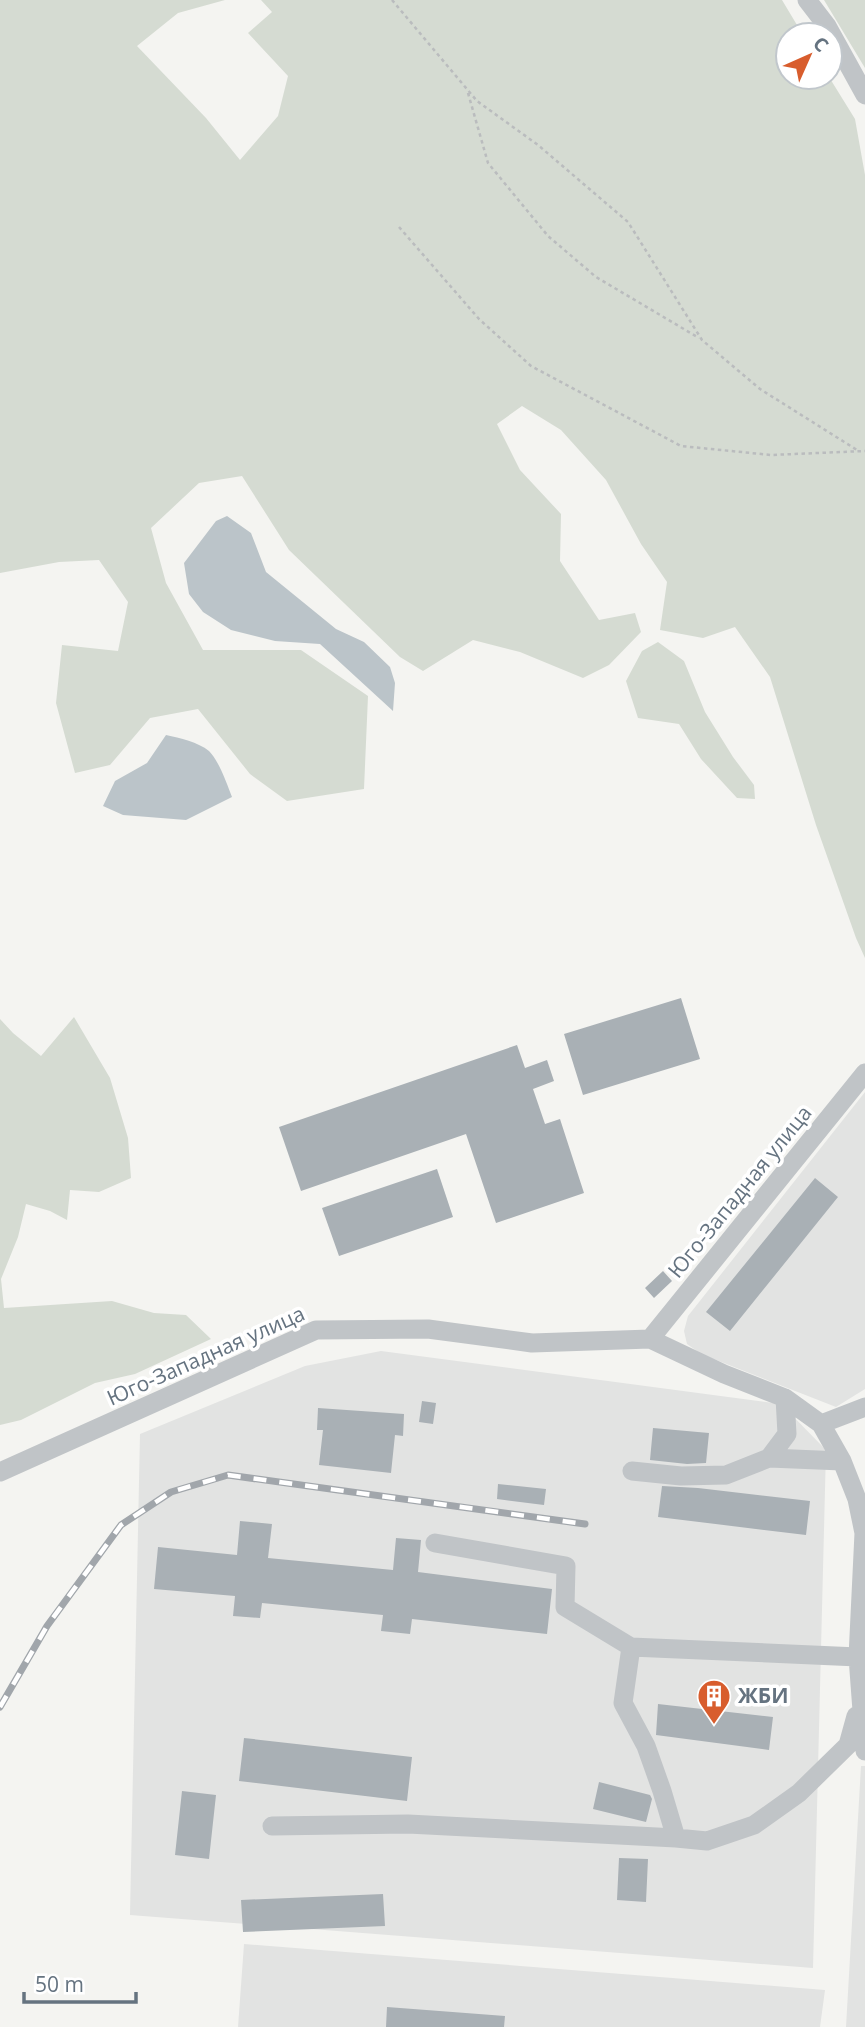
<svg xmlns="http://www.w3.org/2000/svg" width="865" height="2027" font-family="'Open Sans',sans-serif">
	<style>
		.built { fill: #e2e3e2 }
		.green { fill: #d5dbd2 }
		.water { fill: #bbc4c9 }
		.building { fill: #a9b0b5 }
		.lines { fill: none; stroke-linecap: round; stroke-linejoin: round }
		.path { stroke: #babcbe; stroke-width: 2.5; stroke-dasharray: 3.5 3.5; stroke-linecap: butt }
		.minor { stroke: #c0c4c7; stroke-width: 19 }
		.rail-casing { stroke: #a1a6ab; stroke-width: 7 }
		.rail { stroke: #fff; stroke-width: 4.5; stroke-dasharray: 13; stroke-linecap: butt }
		.labels { text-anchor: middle; stroke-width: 7; stroke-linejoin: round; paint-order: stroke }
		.street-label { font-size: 21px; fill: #657380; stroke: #fff }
		.poi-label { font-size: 21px; font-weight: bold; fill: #657380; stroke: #fff; text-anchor: start }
	</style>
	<rect width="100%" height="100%" fill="#f4f4f1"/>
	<path class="built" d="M 865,1092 L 865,1389 L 836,1407 L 701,1354 L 687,1344 L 684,1331 L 688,1316 Z
		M 381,1351 L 781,1404 L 826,1450 L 813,1968 L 130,1915 L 140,1434 L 305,1366 Z
		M 861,1766 L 865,1766 L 865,2027 L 846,2027 Z
		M 244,1944 L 825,1990 L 820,2027 L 238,2027 Z"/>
	<path class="green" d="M 0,0 L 225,0 L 178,13 L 137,46 L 206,118 L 240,160 L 278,116 L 288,76 L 248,33 L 272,12 L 261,0 L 782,0 L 803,35 L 788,35 L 788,77 L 829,77 L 855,119 L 865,175 L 865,958 L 856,938 L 816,825 L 770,677 L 735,627 L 703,638 L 660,630 L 667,582 L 641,544 L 606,480 L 561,430 L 522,406 L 497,424 L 520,470 L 561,514 L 560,561 L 599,620 L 635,613 L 641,632 L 609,665 L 583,678 L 520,652 L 473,640 L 423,671 L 400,657 L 289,550 L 242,476 L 199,483 L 151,528 L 166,583 L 203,650 L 301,650 L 368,696 L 364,789 L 287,801 L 250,774 L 198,709 L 150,718 L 110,765 L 75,773 L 56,703 L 62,645 L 118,651 L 128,602 L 99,560 L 59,562 L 0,573 Z
		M 824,0 L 865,0 L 865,68 Z
		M 658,642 L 684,661 L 705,712 L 733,757 L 754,785 L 755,799 L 737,798 L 701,759 L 679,724 L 638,718 L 626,681 L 642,651 Z
		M 74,1017 L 110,1078 L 128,1138 L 131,1178 L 99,1192 L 70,1190 L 67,1220 L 50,1211 L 26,1204 L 18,1237 L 1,1279 L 4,1308 L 112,1301 L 154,1313 L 186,1315 L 211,1339 L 135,1374 L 95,1383 L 21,1420 L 0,1425 L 0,1019 L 13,1033 L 41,1056 Z"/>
	<path class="water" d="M 227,516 L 251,533 L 266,572 L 336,629 L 364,642 L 390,667 L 395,683 L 393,711 L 320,644 L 275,641 L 231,630 L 203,612 L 189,594 L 184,563 L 216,521 Z
		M 166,735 C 180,738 198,742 209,751 C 219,761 227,784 232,797 L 186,820 L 123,815 L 103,806 L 115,781 L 147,763 Z"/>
	<path class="building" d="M 681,998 L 700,1059 L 583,1095 L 564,1034 Z
		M 517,1045 L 525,1068 L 547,1060 L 554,1081 L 533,1089 L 545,1124 L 560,1119 L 584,1193 L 496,1223 L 466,1134 L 301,1191 L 279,1127 Z
		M 437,1169 L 453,1217 L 339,1256 L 322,1208 Z
		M 815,1178 L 838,1197 L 730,1331 L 706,1312 Z
		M 663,1271 L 672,1281 L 654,1298 L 645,1288 Z
		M 422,1401 L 436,1403 L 433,1424 L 419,1422 Z
		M 318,1408 L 404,1414 L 403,1436 L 395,1435 L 391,1473 L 319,1465 L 323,1430 L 317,1430 Z
		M 653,1428 L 709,1433 L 706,1463 L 687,1464 L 650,1460 Z
		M 498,1484 L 546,1489 L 544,1505 L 497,1499 Z
		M 662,1486 L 698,1488 L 810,1501 L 806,1535 L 658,1517 Z
		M 240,1521 L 272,1524 L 268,1558 L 393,1570 L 396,1538 L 421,1540 L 418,1572 L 552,1589 L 547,1634 L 412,1619 L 410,1634 L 381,1631 L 383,1615 L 262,1603 L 260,1618 L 233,1616 L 235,1596 L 154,1589 L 158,1547 L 237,1555 Z
		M 658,1704 L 773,1717 L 769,1750 L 656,1735 Z
		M 244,1738 L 412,1757 L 407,1801 L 239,1781 Z
		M 599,1782 L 650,1795 L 652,1799 L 646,1822 L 593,1809 Z
		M 182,1791 L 216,1795 L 209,1859 L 175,1855 Z
		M 619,1858 L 648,1859 L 646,1902 L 617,1900 Z
		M 383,1894 L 385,1926 L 243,1932 L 241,1900 Z
		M 387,2007 L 505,2016 L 504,2027 L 386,2027 Z"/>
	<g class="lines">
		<path class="path" d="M 392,0 L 477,101 L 538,145 L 628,222 L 702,340 L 760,389 L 857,450
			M 468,93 L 488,163 L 548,236 L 596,277 L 699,338
			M 399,227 L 479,319 L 531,366 L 681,446 L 771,455 L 865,451"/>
		<path class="minor" d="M 807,0 L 827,26 L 865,95
			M 650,1339 L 724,1374 L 785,1398 L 821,1424 L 842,1461 L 857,1499 L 864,1533 L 858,1657 L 865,1751
			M 821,1424 L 865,1407
			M 769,1458 L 842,1461
			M 632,1471 L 681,1476 L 726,1475 L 769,1458 L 787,1434 L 785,1398
			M 0,1472 L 316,1330 L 428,1329 L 532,1343 L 650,1339 L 865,1073
			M 435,1543 L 566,1566 L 565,1607 L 631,1647 L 858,1657
			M 631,1647 L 623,1703 L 646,1746 L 662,1791 L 676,1838 L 707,1841 L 754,1825 L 799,1793 L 848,1745 L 856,1716
			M 272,1826 L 408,1824 L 676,1838"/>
		<defs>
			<path id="rail" d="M 0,1707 L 47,1626 L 121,1525 L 171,1492 L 228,1475 L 585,1524"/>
		</defs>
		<use href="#rail" class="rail-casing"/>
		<use href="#rail" class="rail"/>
	</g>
	<defs>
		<symbol id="building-pin" viewBox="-11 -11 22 30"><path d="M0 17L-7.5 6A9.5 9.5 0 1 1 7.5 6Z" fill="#d85d2d" stroke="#fff"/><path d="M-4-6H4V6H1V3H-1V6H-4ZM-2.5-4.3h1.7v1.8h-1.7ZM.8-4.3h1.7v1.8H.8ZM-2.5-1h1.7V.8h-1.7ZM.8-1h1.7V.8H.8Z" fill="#fff"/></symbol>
	</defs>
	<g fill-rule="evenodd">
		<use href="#building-pin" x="695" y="1677" width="38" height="52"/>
	</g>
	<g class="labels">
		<g class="street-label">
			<text transform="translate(740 1192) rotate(-51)" y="7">Юго-Западная улица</text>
			<text transform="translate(206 1356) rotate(-24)" y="7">Юго-Западная улица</text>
		</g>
		<g class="poi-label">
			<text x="738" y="1703">ЖБИ</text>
		</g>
	</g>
	<g transform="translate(809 56) rotate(45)"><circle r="33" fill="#ffffff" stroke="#c1c7cc" stroke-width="2"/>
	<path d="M0-5L12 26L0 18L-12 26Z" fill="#d85d2d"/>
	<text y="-10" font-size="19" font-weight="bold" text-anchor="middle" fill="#657380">С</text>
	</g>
	<path d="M24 1992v10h112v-10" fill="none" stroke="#657380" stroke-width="3.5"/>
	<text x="35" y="1992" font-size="21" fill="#657380" stroke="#ffffff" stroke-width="5" paint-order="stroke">50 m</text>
</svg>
